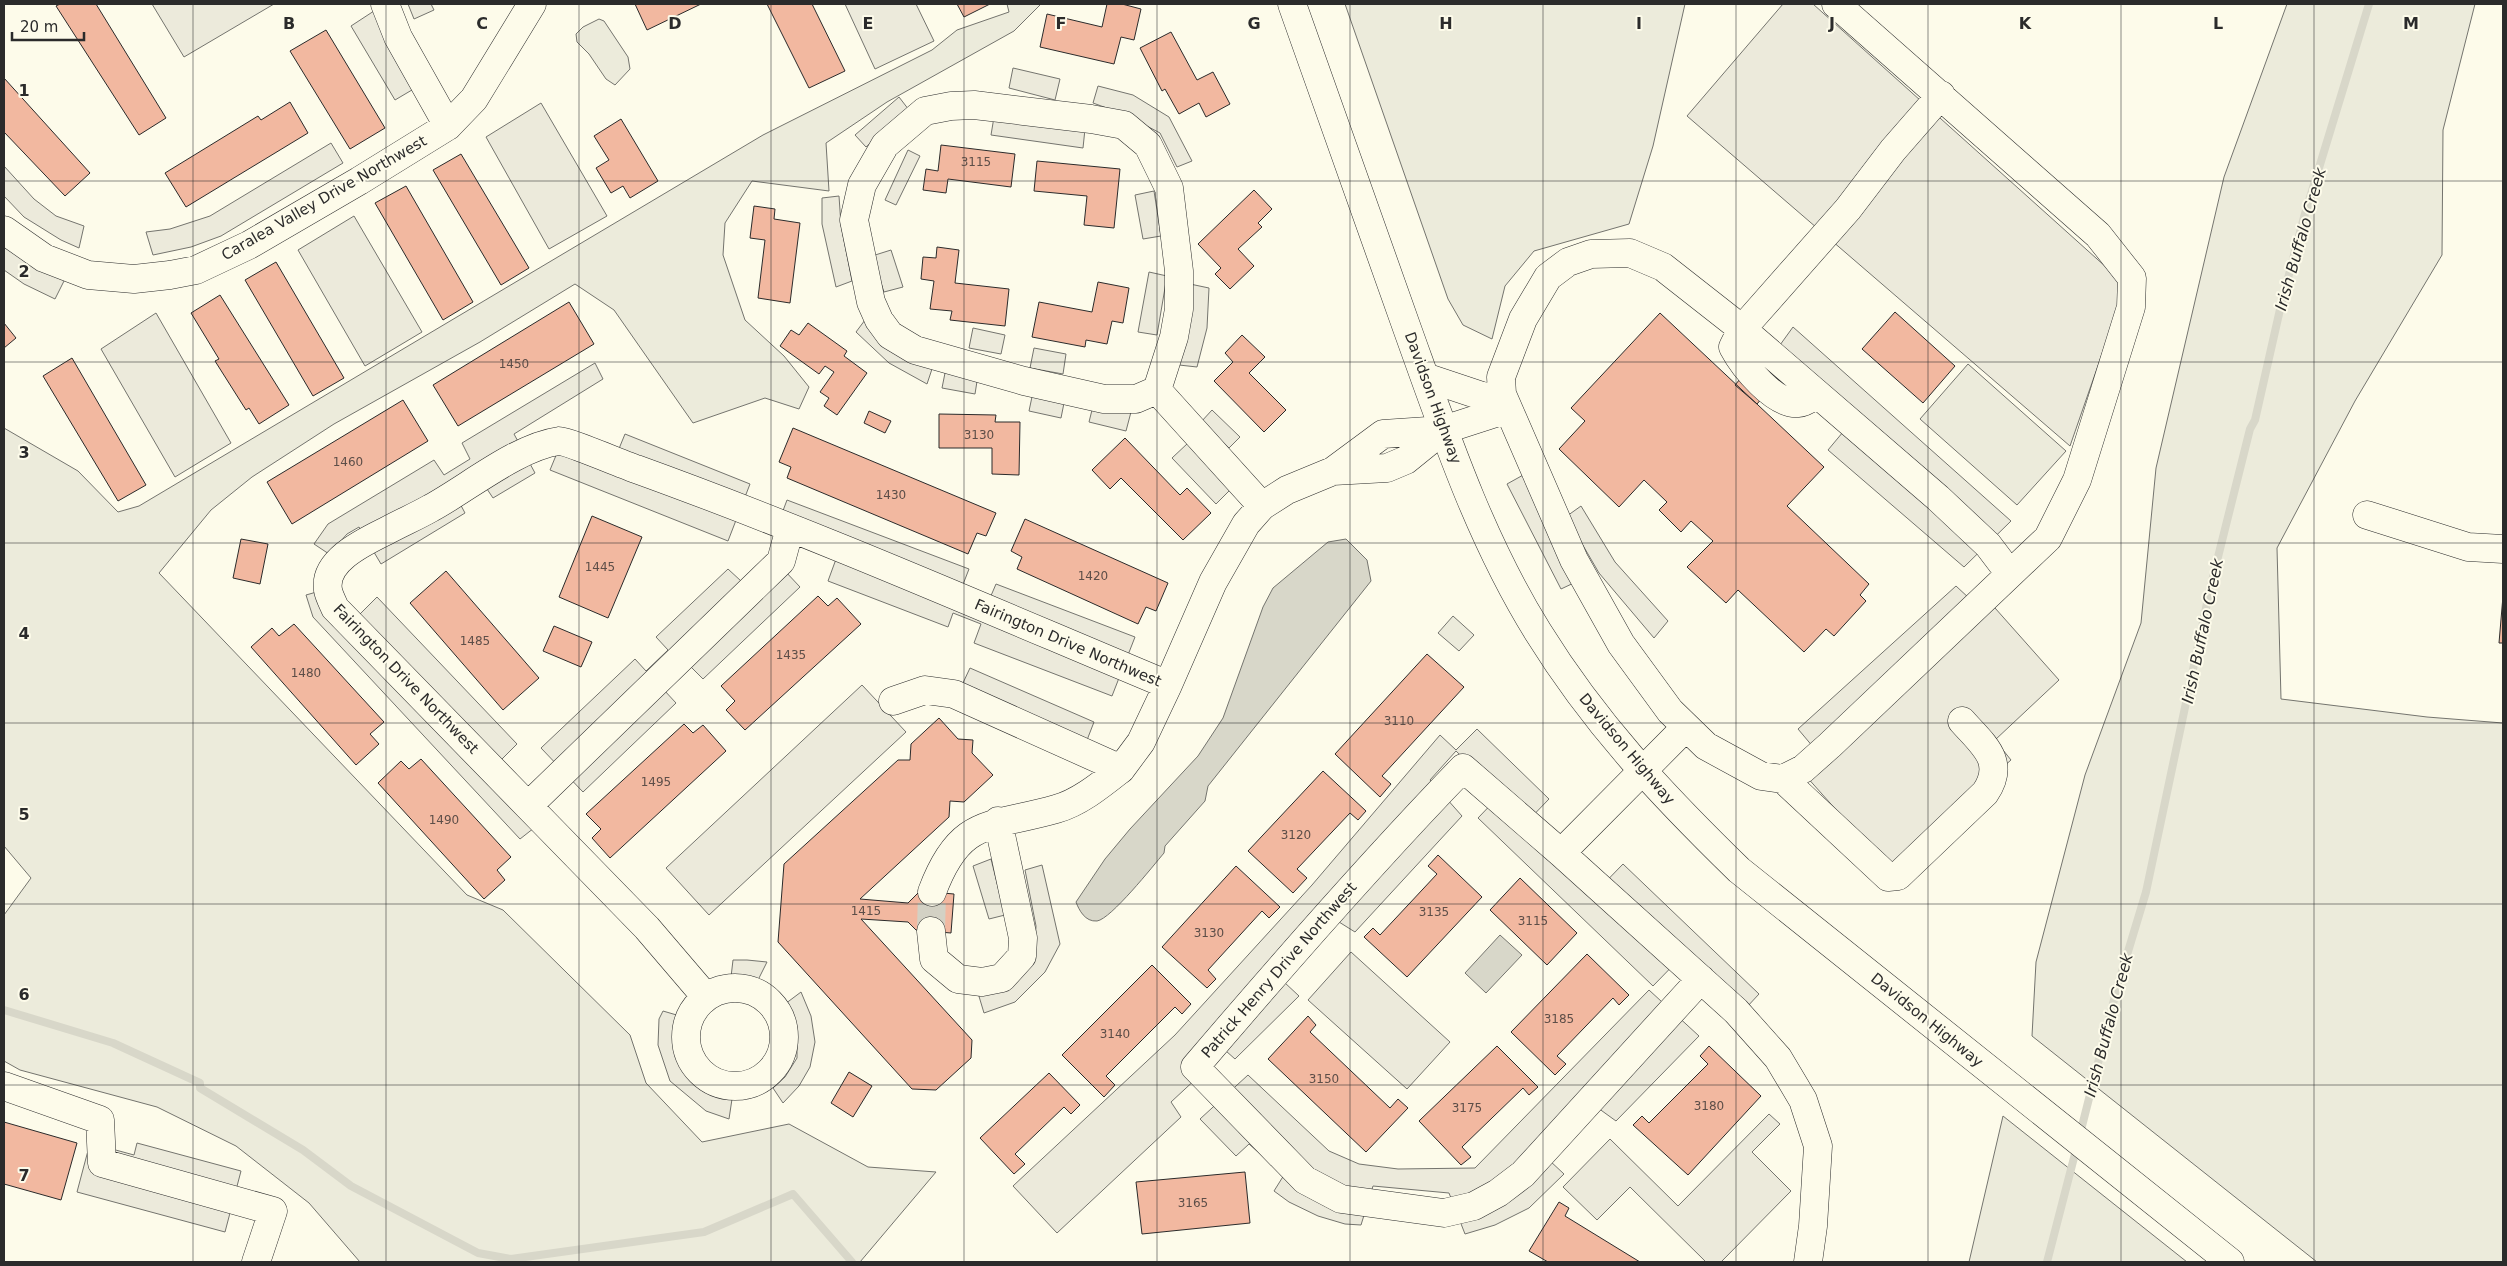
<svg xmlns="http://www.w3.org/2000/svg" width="2507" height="1266" font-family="'DejaVu Sans',sans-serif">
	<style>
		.green { fill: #ecebdb; stroke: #74746e }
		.parking { fill: #eceadb; stroke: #74746e }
		.water { fill: #d8d7c9; stroke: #74746e }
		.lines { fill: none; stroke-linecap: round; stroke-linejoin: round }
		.stream { stroke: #d8d7c9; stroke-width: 8 }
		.building { fill: #f2b8a0; stroke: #2b2b2b }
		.minor-tunnel { stroke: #d3d1c4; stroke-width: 28; stroke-dasharray: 28 14; stroke-linecap: butt }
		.minor-casing { stroke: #2b2b2b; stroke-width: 29 }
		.major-casing { stroke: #2b2b2b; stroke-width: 29 }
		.minor { stroke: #fdfbea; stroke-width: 28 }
		.major { stroke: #fdfbea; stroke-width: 28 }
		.grid { fill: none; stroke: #2b2b2b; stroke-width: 1; stroke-opacity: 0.55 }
		.labels { text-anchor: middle; stroke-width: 4; stroke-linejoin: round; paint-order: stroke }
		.number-label { font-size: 12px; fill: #5d4e48 }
		.street-label { font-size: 15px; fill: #2b2b2b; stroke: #fdfbea }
		.water-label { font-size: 16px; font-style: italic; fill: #2b2b2b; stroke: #fdfbea }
		.grid-label { font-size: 16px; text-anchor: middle; font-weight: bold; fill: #2b2b2b; stroke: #fdfbea; stroke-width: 4; stroke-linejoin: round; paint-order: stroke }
	</style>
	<rect width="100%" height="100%" fill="#fdfbea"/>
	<path class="green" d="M 1007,4 L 1041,4 L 1014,31 L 887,102 L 826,143 L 829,191 L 752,181 L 725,223 L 723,255 L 745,320 L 784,356 L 809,387 L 799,409 L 765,398 L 693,423 L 614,310 L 575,284 L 480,342 L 334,424 L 252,477 L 211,510 L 159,573 L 467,895 L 503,910 L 630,1035 L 646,1083 L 702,1142 L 789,1124 L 868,1167 L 936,1172 L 860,1262 L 360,1262 L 309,1203 L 236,1146 L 157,1107 L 20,1070 L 4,1061 L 4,915 L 31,878 L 4,846 L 4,428 L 78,471 L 118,512 L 139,506 L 763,135 L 932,50 L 957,30 L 1009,12 Z
		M 1345,4 L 1685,4 L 1653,146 L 1629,224 L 1534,251 L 1505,286 L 1492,339 L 1463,325 L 1448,299 Z
		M 2287,4 L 2475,4 L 2443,130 L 2442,255 L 2355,401 L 2277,548 L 2281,699 L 2427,717 L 2503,723 L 2503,1262 L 2317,1262 L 2032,1036 L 2036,962 L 2085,775 L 2141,623 L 2156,468 L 2224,177 Z
		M 599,19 L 604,21 L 628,57 L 630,69 L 615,85 L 606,79 L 589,54 L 577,42 L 576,34 L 583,27 Z
		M 1968,364 L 2066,451 L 2017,505 L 1920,419 Z
		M 1453,616 L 1474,635 L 1459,651 L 1438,633 Z
		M 2003,1116 L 2187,1262 L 1969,1262 Z"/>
	<path class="parking" d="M 152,4 L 274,4 L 184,57 Z
		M 408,4 L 431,4 L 434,10 L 414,19 Z
		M 845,4 L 916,4 L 934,41 L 875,69 Z
		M 1783,4 L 1813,4 L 2126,285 L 2070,446 L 1687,116 Z
		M 377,9 L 417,87 L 395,100 L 351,26 Z
		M 1013,68 L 1060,79 L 1055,100 L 1009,88 Z
		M 1098,86 L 1133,95 L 1169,117 L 1192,161 L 1177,167 L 1160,133 L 1126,115 L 1093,103 Z
		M 899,97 L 909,110 L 866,147 L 855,135 Z
		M 541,103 L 607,216 L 549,249 L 486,137 Z
		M 994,117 L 1085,129 L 1083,148 L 991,135 Z
		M 331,143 L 343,163 L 221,236 L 191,247 L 153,255 L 146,232 L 170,229 L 210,216 Z
		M 908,150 L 920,156 L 896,205 L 885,200 Z
		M 4,166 L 34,199 L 56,216 L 84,226 L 79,248 L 61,240 L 24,217 L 4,196 Z
		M 1154,191 L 1161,236 L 1143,239 L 1135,195 Z
		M 839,196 L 841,225 L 852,281 L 836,287 L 822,224 L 822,198 Z
		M 354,216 L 422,332 L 365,366 L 298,250 Z
		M 4,241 L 67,275 L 55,299 L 24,284 L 4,270 Z
		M 891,250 L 903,287 L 884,292 L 872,256 Z
		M 1149,272 L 1167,276 L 1157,335 L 1138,332 Z
		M 1190,284 L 1209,288 L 1207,328 L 1197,367 L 1179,365 Z
		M 156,313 L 231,443 L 175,477 L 101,349 Z
		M 868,316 L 934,363 L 927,384 L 889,363 L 856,332 Z
		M 1793,327 L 2011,521 L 1964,567 L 1828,450 L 1858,414 L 1780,345 Z
		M 973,328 L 1005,335 L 1001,354 L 969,348 Z
		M 1034,348 L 1066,354 L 1063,374 L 1030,368 Z
		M 595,363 L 603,379 L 514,434 L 535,473 L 493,498 L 483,483 L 457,498 L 465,513 L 381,564 L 359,527 L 347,534 L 329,554 L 314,544 L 328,524 L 434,460 L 444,475 L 470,459 L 462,443 Z
		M 946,368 L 978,375 L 975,394 L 942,388 Z
		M 1033,392 L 1065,398 L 1061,418 L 1029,411 Z
		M 1094,402 L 1131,412 L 1126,431 L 1089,422 Z
		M 1212,410 L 1240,437 L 1229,448 L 1201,422 Z
		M 625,434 L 750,484 L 728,541 L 550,470 L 557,453 L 609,473 Z
		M 1188,443 L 1231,489 L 1216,504 L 1172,458 Z
		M 1525,474 L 1578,581 L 1561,589 L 1507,484 Z
		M 787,500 L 969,569 L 962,587 L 990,598 L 996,584 L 1135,637 L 1112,696 L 974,643 L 981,624 L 953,613 L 948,627 L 828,581 L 843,540 L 781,516 Z
		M 1581,506 L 1615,562 L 1668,621 L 1654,638 L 1599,573 L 1581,542 L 1567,516 Z
		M 769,554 L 800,587 L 703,679 L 690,666 L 664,690 L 676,703 L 583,792 L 541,748 L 635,659 L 646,671 L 668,650 L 656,637 L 728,569 L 741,581 Z
		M 1956,586 L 1970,599 L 1979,590 L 2059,680 L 1995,740 L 2011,760 L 1888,868 L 1797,766 L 1814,748 L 1798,729 Z
		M 334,587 L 354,620 L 377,597 L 517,744 L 485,776 L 534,828 L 520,839 L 313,617 L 306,595 Z
		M 970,668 L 1094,722 L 1087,740 L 962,685 Z
		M 862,685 L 906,732 L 709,915 L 666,868 Z
		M 1477,729 L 1549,799 L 1519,830 L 1590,898 L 1623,864 L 1759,994 L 1746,1008 L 1687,951 L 1653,986 L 1478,818 L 1501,794 L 1456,751 L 1430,780 L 1462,816 L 1355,932 L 1339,922 L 1284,982 L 1299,996 L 1235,1059 L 1226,1051 L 1171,1102 L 1181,1117 L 1057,1233 L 1013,1186 L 1175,1035 L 1312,885 L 1440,735 L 1456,750 Z
		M 991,859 L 1005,915 L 989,919 L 973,866 Z
		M 1042,865 L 1060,944 L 1045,972 L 1015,1002 L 984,1013 L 978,993 L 1035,945 L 1036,926 L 1025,870 Z
		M 1351,952 L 1450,1042 L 1407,1089 L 1308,1000 Z
		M 733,960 L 747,960 L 767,962 L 758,980 L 731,977 Z
		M 1649,990 L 1699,1036 L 1616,1121 L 1598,1108 L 1549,1160 L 1564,1174 L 1529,1208 L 1495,1225 L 1465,1234 L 1449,1193 L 1373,1186 L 1361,1225 L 1345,1224 L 1318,1216 L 1289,1202 L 1274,1191 L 1284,1175 L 1249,1144 L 1236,1156 L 1200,1119 L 1248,1075 L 1329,1151 L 1359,1164 L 1398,1169 L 1475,1168 Z
		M 801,992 L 811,1016 L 815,1042 L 810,1067 L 799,1086 L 783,1103 L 773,1088 L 785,1077 L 797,1058 L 797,1027 L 785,1004 Z
		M 663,1011 L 680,1016 L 676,1041 L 682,1061 L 691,1076 L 710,1092 L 732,1099 L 729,1119 L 706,1111 L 670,1081 L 658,1045 L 659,1019 Z
		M 1769,1114 L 1780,1124 L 1752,1152 L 1791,1191 L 1721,1262 L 1706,1262 L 1630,1187 L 1597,1220 L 1563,1187 L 1610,1139 L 1678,1206 Z
		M 90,1143 L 134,1155 L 137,1143 L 241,1171 L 225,1232 L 77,1192 Z"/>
	<path class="water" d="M 1346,539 L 1367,560 L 1371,581 L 1208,786 L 1205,801 L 1165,846 L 1164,853 C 1153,866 1111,919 1097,921 C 1085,922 1079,910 1076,902 L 1105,859 L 1130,829 L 1198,756 L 1223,718 L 1263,607 L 1273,588 L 1328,542 Z
		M 1500,935 L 1522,955 L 1486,993 L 1465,973 Z"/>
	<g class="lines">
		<path class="stream" d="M 4,1010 L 113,1043 L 200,1083 L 200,1088 L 303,1150 L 351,1186 L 478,1253 L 511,1259 L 704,1232 L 793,1194 L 852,1262
			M 2080,1134 L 2117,988 L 2146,892 L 2210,589 L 2250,429 L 2255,420 L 2281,305 L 2304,217 L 2369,4
			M 2047,1262 L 2077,1146"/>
	</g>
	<path class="building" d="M 60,4 L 96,4 L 166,118 L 139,135 L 56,6 Z
		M 635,4 L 701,4 L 647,30 Z
		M 767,4 L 812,4 L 845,71 L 809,88 Z
		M 957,4 L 990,4 L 964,17 Z
		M 1107,4 L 1122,4 L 1141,9 L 1134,40 L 1121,37 L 1114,64 L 1040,47 L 1047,14 L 1102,27 Z
		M 326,30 L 385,128 L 350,149 L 290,51 Z
		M 1171,32 L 1197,80 L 1213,72 L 1230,104 L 1206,117 L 1199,103 L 1179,114 L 1165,89 L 1162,91 L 1140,48 Z
		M 4,78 L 90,173 L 65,196 L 4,132 Z
		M 290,102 L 308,133 L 186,207 L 165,173 L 258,116 L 261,120 Z
		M 621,119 L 658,181 L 630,198 L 623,186 L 611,193 L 596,168 L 609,160 L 594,136 Z
		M 941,145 L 1015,154 L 1011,187 L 948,179 L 946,193 L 923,190 L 926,169 L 938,171 Z
		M 461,154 L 529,268 L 501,285 L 433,170 Z
		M 1037,161 L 1120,169 L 1114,228 L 1084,225 L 1087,196 L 1034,191 Z
		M 406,186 L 473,302 L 443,320 L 375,203 Z
		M 1254,190 L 1272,209 L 1258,223 L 1262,227 L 1238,249 L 1254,266 L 1230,289 L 1215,274 L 1221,268 L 1198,244 Z
		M 754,206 L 775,209 L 774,219 L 800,223 L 790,303 L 758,298 L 765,240 L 750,238 Z
		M 937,247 L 959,250 L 955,283 L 1009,289 L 1005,326 L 950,320 L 952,311 L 930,309 L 934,281 L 921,279 L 923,257 L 936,258 Z
		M 276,262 L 344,378 L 313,396 L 245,280 Z
		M 1098,282 L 1129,288 L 1123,323 L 1112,321 L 1107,344 L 1086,340 L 1085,347 L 1032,337 L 1039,302 L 1092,312 Z
		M 220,295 L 289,405 L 259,424 L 249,408 L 246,410 L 215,361 L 219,359 L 191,313 Z
		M 569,302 L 594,344 L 458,426 L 433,385 Z
		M 1895,312 L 1955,366 L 1923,403 L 1862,349 Z
		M 1660,313 L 1824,467 L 1787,506 L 1869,584 L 1860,595 L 1866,601 L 1834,636 L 1826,629 L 1804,652 L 1738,590 L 1726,603 L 1687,567 L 1713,541 L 1691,521 L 1681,532 L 1659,510 L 1667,502 L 1644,480 L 1619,507 L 1559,449 L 1585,421 L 1571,408 Z
		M 4,323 L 16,338 L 4,348 Z
		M 808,323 L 847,351 L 844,356 L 867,373 L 837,415 L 824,406 L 829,398 L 820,392 L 834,372 L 825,366 L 819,374 L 780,346 L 791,330 L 799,335 Z
		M 1242,335 L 1265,357 L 1249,373 L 1286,410 L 1264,432 L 1214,381 L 1233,362 L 1225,353 Z
		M 72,358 L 146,485 L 118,501 L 43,376 Z
		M 1752,365 L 1774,384 L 1757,404 L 1735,385 Z
		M 403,400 L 428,441 L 292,524 L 267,482 Z
		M 869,411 L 891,421 L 885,433 L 864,423 Z
		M 939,414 L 996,415 L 995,422 L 1020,422 L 1019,475 L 992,474 L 992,448 L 939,448 Z
		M 793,428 L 996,513 L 986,536 L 977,533 L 968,554 L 787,478 L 791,467 L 779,462 Z
		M 1125,438 L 1180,495 L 1187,488 L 1211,513 L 1183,540 L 1121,478 L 1110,489 L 1092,470 Z
		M 592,516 L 642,537 L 608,618 L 559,597 Z
		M 1025,519 L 1168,583 L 1156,611 L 1146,607 L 1138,624 L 1017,569 L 1022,557 L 1011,551 Z
		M 241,539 L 268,544 L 260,584 L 233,578 Z
		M 446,571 L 539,678 L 503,710 L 410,603 Z
		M 818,596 L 828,606 L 837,598 L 861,624 L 745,730 L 726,710 L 735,701 L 721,686 Z
		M 2503,596 L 2503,643 L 2499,643 Z
		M 294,624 L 384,722 L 370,734 L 379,744 L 356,765 L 251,647 L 272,628 L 279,636 Z
		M 554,626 L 592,642 L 581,667 L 543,651 Z
		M 1427,654 L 1464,687 L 1382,776 L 1391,784 L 1380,797 L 1335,754 Z
		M 939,718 L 958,739 L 973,740 L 972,753 L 993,775 L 964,802 L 950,801 L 949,817 L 860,899 L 908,903 L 920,891 L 954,894 L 951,933 L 916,930 L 908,922 L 861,919 L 972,1040 L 971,1058 L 936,1090 L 912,1089 L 778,942 L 784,864 L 898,760 L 910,760 L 911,744 Z
		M 684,724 L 693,733 L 703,725 L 726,751 L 610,858 L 592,838 L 601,829 L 586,814 Z
		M 421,759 L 511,857 L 497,870 L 505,880 L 484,899 L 378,783 L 401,761 L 409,769 Z
		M 1323,771 L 1366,811 L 1358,820 L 1350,813 L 1297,869 L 1307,878 L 1293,893 L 1248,851 Z
		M 1438,855 L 1482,897 L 1407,977 L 1364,937 L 1373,928 L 1380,935 L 1437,874 L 1428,866 Z
		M 1236,866 L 1280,907 L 1269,918 L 1262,911 L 1208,970 L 1216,979 L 1207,988 L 1162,947 Z
		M 1520,878 L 1577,933 L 1547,965 L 1490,910 Z
		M 1587,954 L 1629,995 L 1619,1005 L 1613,998 L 1557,1056 L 1566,1064 L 1555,1075 L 1511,1032 Z
		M 1152,965 L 1191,1004 L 1182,1014 L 1175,1007 L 1106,1076 L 1115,1085 L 1104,1097 L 1062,1055 Z
		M 1308,1016 L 1316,1025 L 1310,1032 L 1390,1108 L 1398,1099 L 1408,1108 L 1366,1152 L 1268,1059 Z
		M 1497,1046 L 1538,1087 L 1529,1095 L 1523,1088 L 1462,1147 L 1471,1157 L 1461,1165 L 1419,1121 Z
		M 1709,1046 L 1761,1096 L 1688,1175 L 1633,1125 L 1642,1116 L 1649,1123 L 1708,1064 L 1700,1056 Z
		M 849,1072 L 872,1086 L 853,1117 L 831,1103 Z
		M 1049,1073 L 1080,1105 L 1071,1114 L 1064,1107 L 1015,1154 L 1025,1164 L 1014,1174 L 980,1138 Z
		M 4,1122 L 77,1143 L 61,1200 L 4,1184 Z
		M 1245,1172 L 1250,1223 L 1142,1234 L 1136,1182 Z
		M 1559,1202 L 1569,1208 L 1565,1216 L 1640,1262 L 1548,1262 L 1529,1251 Z"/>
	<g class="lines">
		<path class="minor-tunnel" d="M 931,931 L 932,892"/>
		<defs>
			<path id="minor" d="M 385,4 L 398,37 L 448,126
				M 1836,4 L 2098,235 L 2132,278 L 2131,307 L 2077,480 L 2048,538 L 1830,745 L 1803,769 L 1783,779 L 1761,776 L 1706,746 L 1670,711 L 1621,644 L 1574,560 L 1502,394 L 1501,377 L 1523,319 L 1548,277 L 1568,262 L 1591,254 L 1630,253 L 1663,267 L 1742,329 L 1938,498 L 1988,545 L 2010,574
				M 974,105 L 1091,119 L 1124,125 L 1148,145 L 1169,188 L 1179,271 L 1179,309 L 1174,337 L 1157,390 L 1136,399 L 1104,399 L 1024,381 L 915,350 L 890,335 L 879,320 L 871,302 L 854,220 L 862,185 L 885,145 L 925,111 L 951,106 Z
				M 4,230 L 44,258 L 88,275 L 134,279 L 170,275 L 196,270 L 249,245 L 359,181 L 448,126 L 474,99 L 532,4
				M 1425,377 L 1485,397 L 1502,394
				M 1157,390 L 1262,506
				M 1817,394 C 1812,397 1805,403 1799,403 C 1775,406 1743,366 1733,347 L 1742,329 L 1848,209 L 1893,150 L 1941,95
				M 1333,471 L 1387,468 L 1406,460 L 1443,430
				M 2367,515 L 2468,547 L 2503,549
				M 790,528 L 781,561 L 528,806 L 335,608 C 333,603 329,596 328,590 C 323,560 366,541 388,530 C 403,522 417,516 431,508 C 468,488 517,447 559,441 C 565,440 624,465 636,469 C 816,534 991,611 1168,685 L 1213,582 L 1246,524 L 1262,506 L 1287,490 L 1333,471 L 1383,434 L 1443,430 L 1508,409
				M 893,701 L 925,690 L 954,694 L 1121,769 L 1141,742 L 1168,685
				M 1783,779 L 1888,877 L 1898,876 L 1985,793 C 2007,761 1982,744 1962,721
				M 528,806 L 647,928 L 706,997
				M 1561,853 L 1686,727
				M 932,892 C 960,817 989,828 1056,809 C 1079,803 1102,784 1121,769
				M 931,931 L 934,959 L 958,979 L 982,982 L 1002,978 L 1022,956 L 1023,938 L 998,821
				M 1701,979 L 1523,1174 L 1498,1193 L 1474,1206 L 1444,1213 L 1341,1199 L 1305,1180 L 1195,1067 C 1282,965 1370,864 1463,768 L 1561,853 L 1736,1011 L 1778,1058 L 1803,1100 L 1818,1146 L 1813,1226 L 1808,1262
				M686 1037a49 49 0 1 1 98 0a49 49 0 1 1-98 0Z
				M 4,1086 L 100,1120 L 102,1163 L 273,1211 L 256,1262"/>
			<path id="major" d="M 1292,4 C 1331,113 1370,222 1408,331 C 1445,434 1480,539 1538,632 C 1595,724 1662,795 1739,870 L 2230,1262"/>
		</defs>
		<use href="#minor" class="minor-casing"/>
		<use href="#major" class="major-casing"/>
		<use href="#minor" class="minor"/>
		<use href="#major" class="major"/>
	</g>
	<path class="grid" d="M 193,4 L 193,1262M 386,4 L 386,1262M 579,4 L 579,1262M 771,4 L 771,1262M 964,4 L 964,1262M 1157,4 L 1157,1262M 1350,4 L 1350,1262M 1543,4 L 1543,1262M 1736,4 L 1736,1262M 1928,4 L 1928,1262M 2121,4 L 2121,1262M 2314,4 L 2314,1262M 4,181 L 2503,181M 4,362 L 2503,362M 4,543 L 2503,543M 4,723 L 2503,723M 4,904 L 2503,904M 4,1085 L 2503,1085"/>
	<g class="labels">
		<g class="number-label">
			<text x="976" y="166">3115</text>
			<text x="514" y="368">1450</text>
			<text x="979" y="439">3130</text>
			<text x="348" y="466">1460</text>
			<text x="891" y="499">1430</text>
			<text x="600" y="571">1445</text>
			<text x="1093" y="580">1420</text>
			<text x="475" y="645">1485</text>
			<text x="791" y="659">1435</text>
			<text x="306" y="677">1480</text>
			<text x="1399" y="725">3110</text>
			<text x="656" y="786">1495</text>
			<text x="444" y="824">1490</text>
			<text x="1296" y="839">3120</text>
			<text x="866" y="915">1415</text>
			<text x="1434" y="916">3135</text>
			<text x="1533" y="925">3115</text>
			<text x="1209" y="937">3130</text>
			<text x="1559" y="1023">3185</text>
			<text x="1115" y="1038">3140</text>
			<text x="1324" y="1083">3150</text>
			<text x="1709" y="1110">3180</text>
			<text x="1467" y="1112">3175</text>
			<text x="1193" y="1207">3165</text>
		</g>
		<g class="street-label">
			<text transform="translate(324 198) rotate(-30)" y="5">Caralea Valley Drive Northwest</text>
			<text transform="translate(1433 398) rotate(70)" y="5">Davidson Highway</text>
			<text transform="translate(1068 643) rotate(23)" y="5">Fairington Drive Northwest</text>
			<text transform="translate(406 679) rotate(46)" y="5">Fairington Drive Northwest</text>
			<text transform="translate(1627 749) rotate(50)" y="5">Davidson Highway</text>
			<text transform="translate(1279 970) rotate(-49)" y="5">Patrick Henry Drive Northwest</text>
			<text transform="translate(1927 1020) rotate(39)" y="5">Davidson Highway</text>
		</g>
		<g class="water-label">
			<text transform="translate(2300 239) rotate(-74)" y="6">Irish Buffalo Creek</text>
			<text transform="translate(2202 631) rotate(-78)" y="6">Irish Buffalo Creek</text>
			<text transform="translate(2108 1025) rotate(-75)" y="6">Irish Buffalo Creek</text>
		</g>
	</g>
	<g class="grid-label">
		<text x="289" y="29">B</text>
		<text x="482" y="29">C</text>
		<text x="675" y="29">D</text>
		<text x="868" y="29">E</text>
		<text x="1061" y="29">F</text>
		<text x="1254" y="29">G</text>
		<text x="1446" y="29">H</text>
		<text x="1639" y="29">I</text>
		<text x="1832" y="29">J</text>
		<text x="2025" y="29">K</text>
		<text x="2218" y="29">L</text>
		<text x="2411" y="29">M</text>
		<text x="24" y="96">1</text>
		<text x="24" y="277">2</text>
		<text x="24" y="458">3</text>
		<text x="24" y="639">4</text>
		<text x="24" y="820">5</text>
		<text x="24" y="1000">6</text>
		<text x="24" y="1181">7</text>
	</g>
	<rect width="2507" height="1266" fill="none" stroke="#2b2b2b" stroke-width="10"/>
	<path d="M12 32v8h72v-8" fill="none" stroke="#2b2b2b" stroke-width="2.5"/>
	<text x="20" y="32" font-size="15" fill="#2b2b2b" stroke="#fdfbea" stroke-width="4" paint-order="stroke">20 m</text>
</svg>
